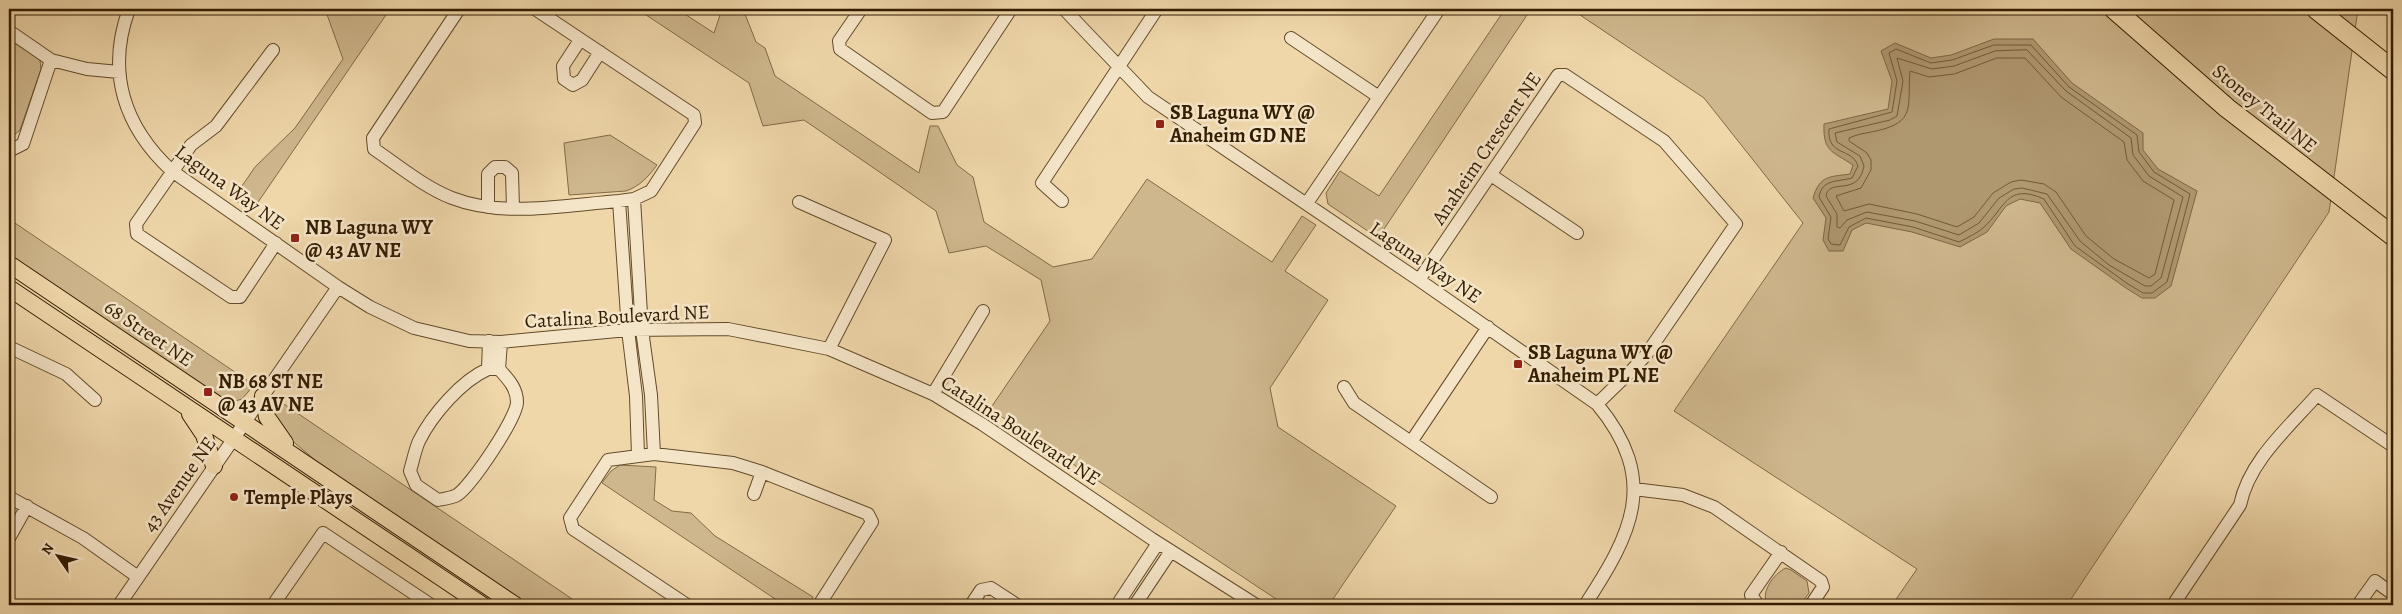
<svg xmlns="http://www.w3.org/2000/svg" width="2402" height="614" font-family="Alegreya,serif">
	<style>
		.green { fill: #cfb78d; stroke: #816a46 }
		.water { fill: #af9770; stroke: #7d6643 }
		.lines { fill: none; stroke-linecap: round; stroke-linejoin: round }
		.shore { stroke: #715a38; stroke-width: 1 }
		.minor-casing { stroke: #624b2a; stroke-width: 14 }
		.major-casing { stroke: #331c00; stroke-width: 18 }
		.highway-casing { stroke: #331c00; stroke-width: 21 }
		.minor { stroke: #f5e5c8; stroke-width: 12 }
		.major { stroke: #efd7aa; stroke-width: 16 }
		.highway { stroke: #efd7aa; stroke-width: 19 }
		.poi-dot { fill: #8f2418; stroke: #f5e5c8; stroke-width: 2 }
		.labels { text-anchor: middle; stroke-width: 5; stroke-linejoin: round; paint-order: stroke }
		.street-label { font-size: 20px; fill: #331c00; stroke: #f5e5c8 }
		.poi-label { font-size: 20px; font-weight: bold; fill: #331c00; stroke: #f5e5c8; text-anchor: start }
	</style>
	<rect width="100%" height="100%" fill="#efd7aa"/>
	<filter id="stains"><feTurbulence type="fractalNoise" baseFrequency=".004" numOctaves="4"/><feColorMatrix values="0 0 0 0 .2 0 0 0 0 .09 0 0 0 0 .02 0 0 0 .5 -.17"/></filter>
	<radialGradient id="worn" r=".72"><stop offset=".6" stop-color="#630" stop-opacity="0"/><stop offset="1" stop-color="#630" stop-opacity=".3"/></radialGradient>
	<path class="green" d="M 325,9 L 390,9 L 252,211 L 233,199 L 255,167 L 295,128 L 343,59 Z
		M 637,9 L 677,9 L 714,33 L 722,9 L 743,9 L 756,42 L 765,48 L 775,76 L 919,173 L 930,126 L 938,126 L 957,165 L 973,177 L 984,222 L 1053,267 L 1092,259 L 1147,179 L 1272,262 L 1302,216 L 1316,225 L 1285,271 L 1328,300 L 1270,388 L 1278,427 L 1396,506 L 1329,605 L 1285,605 L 990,409 L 1050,321 L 1041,280 L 986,246 L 949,253 L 936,211 L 804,120 L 763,126 L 749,83 Z
		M 1505,9 L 1531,9 L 1378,238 L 1328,204 L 1326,193 L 1340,171 L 1379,196 Z
		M 1571,9 L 2358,9 L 2329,212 L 2067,605 L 1892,605 L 1917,569 L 1674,411 L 1803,223 L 1704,98 Z
		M 9,39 L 40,60 L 41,69 L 20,130 L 13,136 L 9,136 Z
		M 610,135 L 657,165 C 648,177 640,186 626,191 L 569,195 L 564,143 Z
		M 9,219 L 254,385 L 242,399 L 232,402 L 220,398 L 9,255 Z
		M 275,398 L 581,605 L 526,605 L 392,515 L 315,460 L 284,434 L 273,412 Z
		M 620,465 L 656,467 L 654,500 L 672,511 L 691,513 L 715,536 L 813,597 L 808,605 L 784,605 L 602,483 L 611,471 Z
		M 1786,568 L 1791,570 L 1807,581 L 1809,593 L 1800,605 L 1769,605 C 1758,595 1774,573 1786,568 Z"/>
	<path class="water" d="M 1994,39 L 2033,39 L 2072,83 L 2143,133 L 2143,150 L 2158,169 L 2197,191 L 2171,286 L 2155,298 L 2142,298 L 2126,288 L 2071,249 L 2040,203 L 2020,199 L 2006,206 L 1987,232 L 1960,247 L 1912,232 L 1866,223 L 1852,230 L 1843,251 L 1829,251 L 1823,240 L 1826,218 L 1813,198 C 1820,175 1829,177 1850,174 L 1853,165 C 1832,151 1823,152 1824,124 L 1888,109 L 1892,81 L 1881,51 L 1895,43 L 1931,58 L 1951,55 Z"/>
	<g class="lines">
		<path class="shore" d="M 1994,45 L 2031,45 L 2069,87 L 2137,135 L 2139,152 L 2154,172 L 2190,194 L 2167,282 L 2152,293 L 2143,293 L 2128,284 L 2075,246 L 2044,199 C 2006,182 2005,209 1983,228 C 1977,233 1967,238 1959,242 L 1913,227 L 1866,218 L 1849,227 L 1840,245 L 1831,244 L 1828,239 L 1831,217 L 1819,197 C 1822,179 1837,182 1852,178 L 1858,166 C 1852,147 1827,157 1829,129 L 1892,112 L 1897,81 L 1889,53 L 1896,49 L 1931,63 L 1952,60 Z
			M 2027,50 L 2066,91 L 2131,138 L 2133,155 L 2149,176 L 2183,197 L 2161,278 L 2151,286 L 2145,286 L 2109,265 L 2080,241 L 2047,194 L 2022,188 L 2014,189 L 1999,198 L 1979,223 L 1959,235 L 1915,221 L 1867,212 L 1847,220 L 1840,228 L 1837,227 L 1837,214 L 1826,196 C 1829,177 1858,198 1864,166 L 1860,156 L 1837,142 L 1835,133 L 1890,120 L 1897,116 L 1903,81 L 1897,58 L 1932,69 L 1954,66 L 1995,51 Z
			M 1997,58 L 2025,58 L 2061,97 L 2124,142 L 2127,160 L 2143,181 L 2174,200 L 2155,274 L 2149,278 L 2114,259 L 2086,236 L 2056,192 L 2044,184 L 2021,180 L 2011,182 L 1993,193 L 1974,217 L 1957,227 L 1917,214 L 1869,204 L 1844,211 L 1836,196 L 1861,188 L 1871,170 L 1871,160 L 1867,153 L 1849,141 L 1849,138 C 1857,134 1867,133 1876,131 C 1917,122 1907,106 1910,71 L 1929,77 L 1954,74 Z"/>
		<defs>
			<path id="minor" d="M 129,9 C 106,72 124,127 172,171 L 338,287 L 370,307 L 414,328 L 469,341 L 501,342 L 628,330 L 728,329 L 829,349 L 933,394 L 982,424 L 1152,539 L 1256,605
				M 459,9 L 373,138 L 374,149 C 399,166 424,187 452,198 C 503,218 565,205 619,201 L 634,199 L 651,191 L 695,123 L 694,115 L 535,9
				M 861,9 L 839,41 L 840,49 L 932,113 L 943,112 L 1011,9
				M 1064,9 L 1148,97 L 1419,280 L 1597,404 C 1660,480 1632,533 1585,605
				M 9,31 L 51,60 L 87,69 L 119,72
				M 1291,38 L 1379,97
				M 580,40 L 563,66 L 564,79 L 573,85 L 582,80 L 600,52
				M 273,50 L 216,126 L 191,145 L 136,224 L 137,234 L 231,297 L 240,297 L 276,243
				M 9,146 L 13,149 L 23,144 L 51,60
				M 1491,175 L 1577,233
				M 634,199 L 642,330 L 651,395 L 654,454
				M 619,201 L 628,330 L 636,396 L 638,455
				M 1062,201 L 1042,183 L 1157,9
				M 799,202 L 885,240 L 829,349
				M 1307,203 L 1439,9
				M 488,207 L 488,174 L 495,167 L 505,167 L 512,173 L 513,208
				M 1419,280 L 1558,75 L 1565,75 L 1664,141 L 1736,224 L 1646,355 L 1632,370 L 1597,404
				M 9,347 L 66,374 L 95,400
				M 488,369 L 499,369 C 508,379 517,388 517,402 C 517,418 471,486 457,495 C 452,498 443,499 438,500 L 416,485 L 410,471 C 413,461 415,450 419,441 C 432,415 461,381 488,369 Z
				M 488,369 L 489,341
				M 499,369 L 501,342
				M 1344,387 L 1354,403 L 1491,497
				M 933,394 L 983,311
				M 1411,442 L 1488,327
				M 1634,489 L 1683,495 L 1714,507 L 1821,581 L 1823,587 L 1811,605
				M 754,494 L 762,472
				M 9,497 L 83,538 L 138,577
				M 9,538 L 27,506
				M 119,605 L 338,287
				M 273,605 L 323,533 L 431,605
				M 687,605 L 573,529 L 570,518 L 608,460 L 654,454 L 733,463 L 762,472 L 868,514 L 872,522 L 819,605
				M 971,605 L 981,590 L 991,588 L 1017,605
				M 1117,605 L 1158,543
				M 1135,605 L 1171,551
				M 1758,605 L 1751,595 L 1781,552
				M 2173,605 L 2240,505 C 2249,461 2288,428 2317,395 L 2393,446
				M 2358,605 L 2375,581 L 2393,594"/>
			<path id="major" d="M 9,264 L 515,605
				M 9,288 L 482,605
				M 263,396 L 267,417 L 285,443
				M 190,414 L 204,435 L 214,466"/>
			<path id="highway" d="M 2114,9 L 2227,108 L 2393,236
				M 2316,9 L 2393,70"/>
		</defs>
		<use href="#minor" class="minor-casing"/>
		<use href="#major" class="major-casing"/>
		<use href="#highway" class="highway-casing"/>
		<use href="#minor" class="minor"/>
		<use href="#major" class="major"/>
		<use href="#highway" class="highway"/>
	</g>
	<g class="poi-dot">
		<rect x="1155" y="119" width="10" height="10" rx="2.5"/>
		<rect x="290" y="233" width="10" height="10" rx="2.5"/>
		<rect x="1513" y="359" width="10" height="10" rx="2.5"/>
		<rect x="203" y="387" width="10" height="10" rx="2.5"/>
		<circle cx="234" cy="497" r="5"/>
	</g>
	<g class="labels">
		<g class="street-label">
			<text transform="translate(2265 108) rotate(39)" y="7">Stoney Trail NE</text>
			<text transform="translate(1486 148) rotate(-56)" y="7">Anaheim Crescent NE</text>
			<text transform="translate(230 187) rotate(36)" y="7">Laguna Way NE</text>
			<text transform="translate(1426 262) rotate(34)" y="7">Laguna Way NE</text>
			<text transform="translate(617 316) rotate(-3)" y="7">Catalina Boulevard NE</text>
			<text transform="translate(149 333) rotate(34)" y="7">68 Street NE</text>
			<text transform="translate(1021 430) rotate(33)" y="7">Catalina Boulevard NE</text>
			<text transform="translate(179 484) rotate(-55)" y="7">43 Avenue NE</text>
		</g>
		<g class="poi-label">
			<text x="1170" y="119">SB Laguna WY @<tspan x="1170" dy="23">Anaheim GD NE</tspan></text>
			<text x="305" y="234">NB Laguna WY<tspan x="305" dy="23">@ 43 AV NE</tspan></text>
			<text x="1528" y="359">SB Laguna WY @<tspan x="1528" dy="23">Anaheim PL NE</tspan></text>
			<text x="218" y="388">NB 68 ST NE<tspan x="218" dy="23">@ 43 AV NE</tspan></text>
			<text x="244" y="504">Temple Plays</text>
		</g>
	</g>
	<rect width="2402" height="614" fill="none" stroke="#efd7aa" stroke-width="30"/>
	<rect x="10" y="10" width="2382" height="594" fill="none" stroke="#331c00" stroke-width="2.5"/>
	<rect x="15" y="15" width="2372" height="584" fill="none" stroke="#331c00"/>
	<g transform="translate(58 556) rotate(304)" stroke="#f5e5c8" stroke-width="4" paint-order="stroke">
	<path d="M0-4L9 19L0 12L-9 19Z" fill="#331c00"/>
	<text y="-8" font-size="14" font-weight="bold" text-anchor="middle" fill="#331c00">N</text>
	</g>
	<rect width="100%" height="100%" filter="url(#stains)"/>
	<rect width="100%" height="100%" fill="url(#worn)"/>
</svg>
